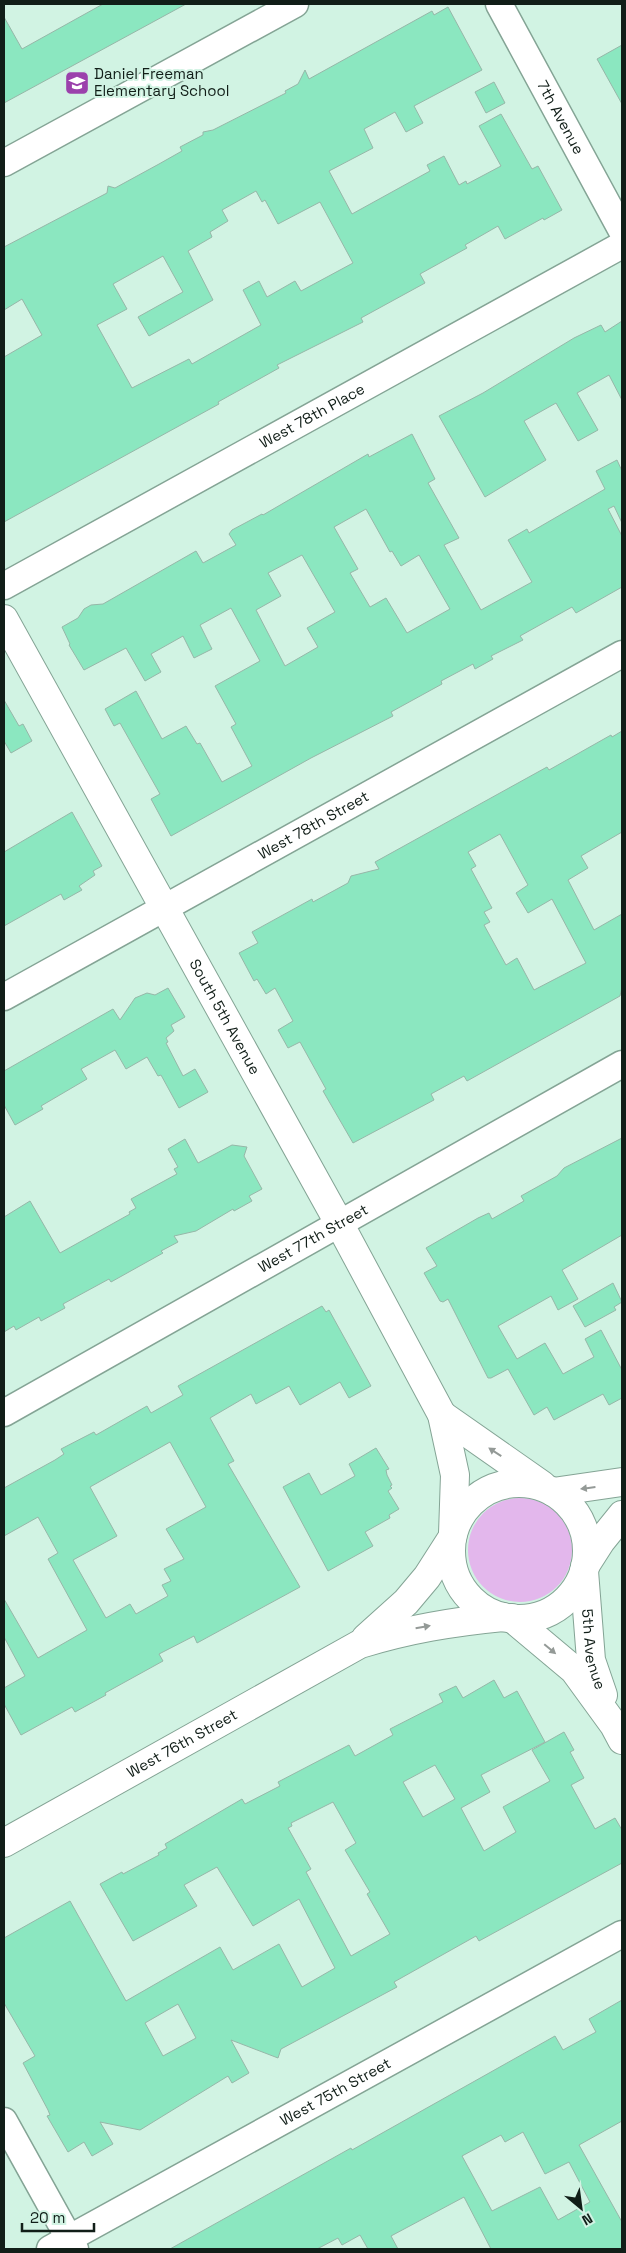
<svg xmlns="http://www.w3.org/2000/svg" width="626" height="2253" font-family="'Space Grotesk',sans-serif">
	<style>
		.green { fill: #e3b7ec }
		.building { fill: #8be7c0; stroke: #96b7a8; fill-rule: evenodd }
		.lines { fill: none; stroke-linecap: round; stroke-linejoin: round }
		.street-casing { stroke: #84a495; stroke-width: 29 }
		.secondary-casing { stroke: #84a495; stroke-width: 30 }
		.street { stroke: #fff; stroke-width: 26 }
		.secondary { stroke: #fff; stroke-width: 28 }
		.oneway { fill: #949a97 }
		.labels { text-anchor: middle; stroke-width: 4; stroke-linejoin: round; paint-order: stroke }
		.poi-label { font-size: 15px; fill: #111e18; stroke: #d1f3e3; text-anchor: start }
		.street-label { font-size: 15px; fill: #111e18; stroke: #d1f3e3 }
	</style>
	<rect width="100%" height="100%" fill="#d1f3e3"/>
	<path class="green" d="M468 1550a52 52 0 1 1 104 0a52 52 0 1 1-104 0Z"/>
	<path class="building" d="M 103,4 L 186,4 L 4,103 L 4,17 L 22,49 Z
		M 448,7 L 482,70 L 414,106 L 423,123 L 406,132 L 395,112 L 364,129 L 373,148 L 329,171 L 352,214 L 430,171 L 427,165 L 444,156 L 459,185 L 466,181 L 467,184 L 501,166 L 479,126 L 501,114 L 532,169 L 538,166 L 562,210 L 544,220 L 543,218 L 505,239 L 498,226 L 465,245 L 467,248 L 420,274 L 425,283 L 361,318 L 363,322 L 277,365 L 279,368 L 218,402 L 219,404 L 4,522 L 4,357 L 42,335 L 22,299 L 4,310 L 4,247 L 107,193 L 108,186 L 115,188 L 159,164 L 182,151 L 180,147 L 203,135 L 203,132 L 213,130 L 286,93 L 285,91 L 298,84 L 305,70 L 309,79 L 432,11 L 434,15 ZM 256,191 L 262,202 L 265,200 L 278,224 L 320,202 L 353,263 L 301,291 L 295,281 L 267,297 L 259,281 L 243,290 L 261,325 L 192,364 L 189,359 L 132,388 L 97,325 L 127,309 L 113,284 L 163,256 L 183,292 L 138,317 L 149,336 L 213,300 L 188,251 L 212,237 L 210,232 L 228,221 L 222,210 Z
		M 622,45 L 622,104 L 597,59 Z
		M 494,82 L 505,103 L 486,113 L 475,92 Z
		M 622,321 L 622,400 L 609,375 L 577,393 L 598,430 L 578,441 L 556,403 L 524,421 L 546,460 L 485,497 L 439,416 L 483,393 L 574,338 L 601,325 L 605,332 Z
		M 412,434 L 435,479 L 428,483 L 459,538 L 444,545 L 481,610 L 532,582 L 508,540 L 527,529 L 529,533 L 605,489 L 596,471 L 617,460 L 622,471 L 622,523 L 614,506 L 608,509 L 622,536 L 622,587 L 576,613 L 572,607 L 520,636 L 523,640 L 491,656 L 493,659 L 475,669 L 473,664 L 441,681 L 442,684 L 391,712 L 393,716 L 311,758 L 171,836 L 151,799 L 160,794 L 120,723 L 114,726 L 105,709 L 136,691 L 162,739 L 186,726 L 197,744 L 200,743 L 222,782 L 252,766 L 231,727 L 236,724 L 215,686 L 260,661 L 231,608 L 200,625 L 212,649 L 194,658 L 183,636 L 151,654 L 161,672 L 145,681 L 126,648 L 84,670 L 69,645 L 70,644 L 62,627 L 78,618 L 84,609 L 91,605 L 103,604 L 196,551 L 203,563 L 236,545 L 229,534 L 232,530 L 262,514 L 263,515 L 368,454 L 369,457 ZM 366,509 L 390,552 L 392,551 L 401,566 L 419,555 L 450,609 L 407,633 L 386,598 L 370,607 L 350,573 L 358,569 L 334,527 ZM 302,555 L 335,612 L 307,628 L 318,647 L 285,666 L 256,610 L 281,596 L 268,573 Z
		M 4,700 L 19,726 L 23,724 L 32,741 L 11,753 L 4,741 Z
		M 622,731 L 622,832 L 581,856 L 588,868 L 568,880 L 594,930 L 622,914 L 622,987 L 620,996 L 467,1081 L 464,1076 L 431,1094 L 434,1100 L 353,1143 L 323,1091 L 326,1089 L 300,1042 L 288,1048 L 278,1030 L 293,1021 L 275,988 L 266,994 L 257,979 L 254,981 L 239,953 L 258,943 L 252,932 L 312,899 L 313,902 L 348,883 L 351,876 L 379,869 L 375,862 L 547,767 L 549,770 L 611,735 L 612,737 ZM 500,834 L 528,885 L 516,893 L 528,913 L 552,899 L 586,963 L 534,990 L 517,958 L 506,965 L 484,925 L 490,922 L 484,912 L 492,908 L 471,869 L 476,866 L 468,852 Z
		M 72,812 L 102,866 L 93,871 L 95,875 L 79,886 L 82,890 L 64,900 L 61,894 L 4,926 L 4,852 Z
		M 168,988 L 185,1017 L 171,1025 L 174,1031 L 166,1038 L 168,1042 L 166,1043 L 183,1076 L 195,1069 L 208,1092 L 179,1108 L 161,1075 L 158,1076 L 147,1057 L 126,1069 L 115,1050 L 81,1069 L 87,1079 L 41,1106 L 43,1109 L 15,1125 L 4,1105 L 4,1071 L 113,1009 L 120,1020 L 135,998 L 147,993 L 155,995 Z
		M 622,1138 L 622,1235 L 562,1270 L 578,1299 L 558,1310 L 551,1296 L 498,1326 L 517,1359 L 545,1343 L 563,1374 L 594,1357 L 585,1339 L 601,1330 L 622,1370 L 622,1398 L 609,1405 L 603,1394 L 554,1420 L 547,1407 L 534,1415 L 508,1369 L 491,1378 L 488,1378 L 448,1299 L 443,1302 L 440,1301 L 424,1273 L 437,1266 L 426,1248 L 478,1218 L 489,1213 L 492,1219 L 524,1201 L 521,1196 L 557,1176 L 564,1168 Z
		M 185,1139 L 198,1163 L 232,1145 L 247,1147 L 244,1156 L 262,1189 L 249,1196 L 252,1201 L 234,1211 L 233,1209 L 196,1231 L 174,1236 L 178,1242 L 161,1251 L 163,1253 L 111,1282 L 109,1279 L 63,1304 L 65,1308 L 41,1321 L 39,1317 L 16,1330 L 14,1326 L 4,1332 L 4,1217 L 30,1201 L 60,1253 L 130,1214 L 129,1212 L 136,1208 L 131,1199 L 177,1174 L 174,1169 L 178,1167 L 168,1149 Z
		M 613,1283 L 622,1302 L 614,1307 L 616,1310 L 585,1327 L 573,1306 Z
		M 322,1306 L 326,1312 L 329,1310 L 371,1386 L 349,1398 L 340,1382 L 300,1405 L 289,1386 L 256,1404 L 251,1394 L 210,1418 L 234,1461 L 228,1464 L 300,1587 L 197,1643 L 194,1636 L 159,1654 L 163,1661 L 105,1693 L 106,1695 L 75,1712 L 72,1707 L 21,1735 L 4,1704 L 4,1688 L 25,1676 L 4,1637 L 4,1599 L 38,1658 L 87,1630 L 48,1559 L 58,1553 L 38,1517 L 4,1536 L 4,1488 L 55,1460 L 64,1454 L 61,1449 L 94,1432 L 96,1435 L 147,1406 L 151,1413 L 183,1395 L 178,1386 ZM 170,1442 L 206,1507 L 166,1529 L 184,1559 L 164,1569 L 171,1581 L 162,1585 L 168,1596 L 136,1614 L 130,1604 L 106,1618 L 73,1560 L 117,1536 L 90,1487 Z
		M 376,1448 L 389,1469 L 386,1470 L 387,1475 L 392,1485 L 390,1486 L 392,1488 L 388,1491 L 399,1509 L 389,1515 L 390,1518 L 365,1532 L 373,1546 L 328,1571 L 283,1487 L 309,1473 L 321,1495 L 355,1476 L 349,1464 Z
		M 494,1680 L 504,1698 L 517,1691 L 545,1742 L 481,1775 L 490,1792 L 461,1808 L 484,1851 L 516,1832 L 503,1807 L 550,1781 L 532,1750 L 564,1732 L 574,1750 L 570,1752 L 584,1778 L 571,1785 L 595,1829 L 615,1818 L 622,1830 L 622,1863 L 479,1941 L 476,1936 L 394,1982 L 397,1987 L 281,2049 L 278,2058 L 231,2040 L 249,2073 L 232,2083 L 228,2076 L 140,2130 L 100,2122 L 113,2144 L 92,2156 L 84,2142 L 68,2152 L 47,2116 L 50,2115 L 48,2110 L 23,2063 L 35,2056 L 4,2003 L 4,1938 L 70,1901 L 126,2001 L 220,1947 L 233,1970 L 279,1944 L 302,1987 L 335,1968 L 299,1899 L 253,1926 L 217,1867 L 184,1885 L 197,1906 L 133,1941 L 100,1884 L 122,1872 L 123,1874 L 159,1855 L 158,1853 L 167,1848 L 165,1844 L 242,1799 L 245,1804 L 280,1786 L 278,1782 L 349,1745 L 355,1756 L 393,1735 L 390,1729 L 443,1702 L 439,1694 L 456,1686 L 463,1698 ZM 435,1765 L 455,1799 L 423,1817 L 403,1782 ZM 333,1802 L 356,1843 L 345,1850 L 370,1892 L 367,1894 L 390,1934 L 351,1956 L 306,1872 L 311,1869 L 288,1828 L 292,1826 L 291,1823 ZM 178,2004 L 196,2038 L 163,2056 L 145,2023 Z
		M 622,2000 L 622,2121 L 579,2145 L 622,2222 L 622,2249 L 491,2249 L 464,2197 L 391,2236 L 398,2249 L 368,2249 L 360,2235 L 342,2245 L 338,2238 L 317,2249 L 170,2249 L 351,2148 L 352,2150 L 555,2036 L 563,2050 L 596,2032 L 589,2019 ZM 523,2132 L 545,2174 L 569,2162 L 590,2202 L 558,2220 L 540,2187 L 492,2211 L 462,2156 L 501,2135 L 505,2142 Z"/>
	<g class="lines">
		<defs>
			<g id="street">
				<path id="s1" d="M 499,4 L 622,231"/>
				<path d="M 4,163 L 295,4"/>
				<path id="s2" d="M 4,586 L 622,245"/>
				<path id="s3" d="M 4,997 L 622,654"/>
				<path id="s4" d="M 4,1413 L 622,1064"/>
				<path d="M 4,2121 L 75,2249"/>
				<path id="s5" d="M 50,2249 L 622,1934"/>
			</g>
			<g id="secondary">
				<path id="s6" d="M 4,619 L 339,1223 L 442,1415 L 455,1475 L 453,1534"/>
				<path d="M 442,1415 L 542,1485"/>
				<circle cx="519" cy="1551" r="68"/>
				<path d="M 553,1492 L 622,1482"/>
				<path d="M 585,1566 L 601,1541 L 622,1515"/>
				<path id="s7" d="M 584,1571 L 591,1660 L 603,1695"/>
				<path d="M 512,1618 L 574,1670 L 614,1725 L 622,1740"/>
				<path d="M 366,1638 L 406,1602 L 427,1577 L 452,1538"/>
				<path id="s8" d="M 4,1843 L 360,1644 C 409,1629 452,1622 503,1617"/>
			</g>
		</defs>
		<use href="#street" class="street-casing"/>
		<use href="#secondary" class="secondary-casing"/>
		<use href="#street" class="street"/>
		<use href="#secondary" class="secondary"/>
	</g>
	<defs><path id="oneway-solid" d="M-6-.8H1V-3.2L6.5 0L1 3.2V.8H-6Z" transform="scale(1.25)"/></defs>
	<g class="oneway">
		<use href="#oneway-solid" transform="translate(495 1452) rotate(-147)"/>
		<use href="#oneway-solid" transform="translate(588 1488) rotate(173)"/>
		<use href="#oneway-solid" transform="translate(423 1627) rotate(-10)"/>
		<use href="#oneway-solid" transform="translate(550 1649) rotate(40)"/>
	</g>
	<defs>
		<symbol id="school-square" viewBox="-11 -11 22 22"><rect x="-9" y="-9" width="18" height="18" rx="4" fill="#9b41ac" stroke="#d1f3e3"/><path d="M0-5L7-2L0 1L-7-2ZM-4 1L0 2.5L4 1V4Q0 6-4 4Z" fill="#fff"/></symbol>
	</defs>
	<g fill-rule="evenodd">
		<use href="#school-square" x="63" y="69" width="28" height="28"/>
	</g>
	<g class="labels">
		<g class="poi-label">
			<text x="94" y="79">Daniel Freeman<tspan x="94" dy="17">Elementary School</tspan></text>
		</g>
		<g class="street-label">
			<text dy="5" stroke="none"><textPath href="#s1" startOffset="129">7th Avenue</textPath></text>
			<text dy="5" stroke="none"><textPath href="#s2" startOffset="352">West 78th Place</textPath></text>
			<text dy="5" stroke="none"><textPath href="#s3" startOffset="354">West 78th Street</textPath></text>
			<text dy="5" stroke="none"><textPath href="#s6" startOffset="455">South 5th Avenue</textPath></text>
			<text dy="5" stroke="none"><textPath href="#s4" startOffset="355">West 77th Street</textPath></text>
			<text dy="5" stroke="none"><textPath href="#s7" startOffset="79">5th Avenue</textPath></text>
			<text dy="5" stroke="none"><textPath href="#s8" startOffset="204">West 76th Street</textPath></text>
			<text dy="5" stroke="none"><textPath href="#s5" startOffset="326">West 75th Street</textPath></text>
		</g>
	</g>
	<rect width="626" height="2253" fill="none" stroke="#111e18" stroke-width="10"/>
	<g transform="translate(581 2208) rotate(151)" stroke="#d1f3e3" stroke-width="4" paint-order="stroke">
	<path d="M0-4L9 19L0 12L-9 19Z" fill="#111e18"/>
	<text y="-8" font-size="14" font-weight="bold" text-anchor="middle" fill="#111e18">N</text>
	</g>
	<path d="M22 2223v8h72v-8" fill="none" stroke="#111e18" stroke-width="2.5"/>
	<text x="30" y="2223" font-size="15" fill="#111e18" stroke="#d1f3e3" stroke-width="4" paint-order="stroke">20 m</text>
</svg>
